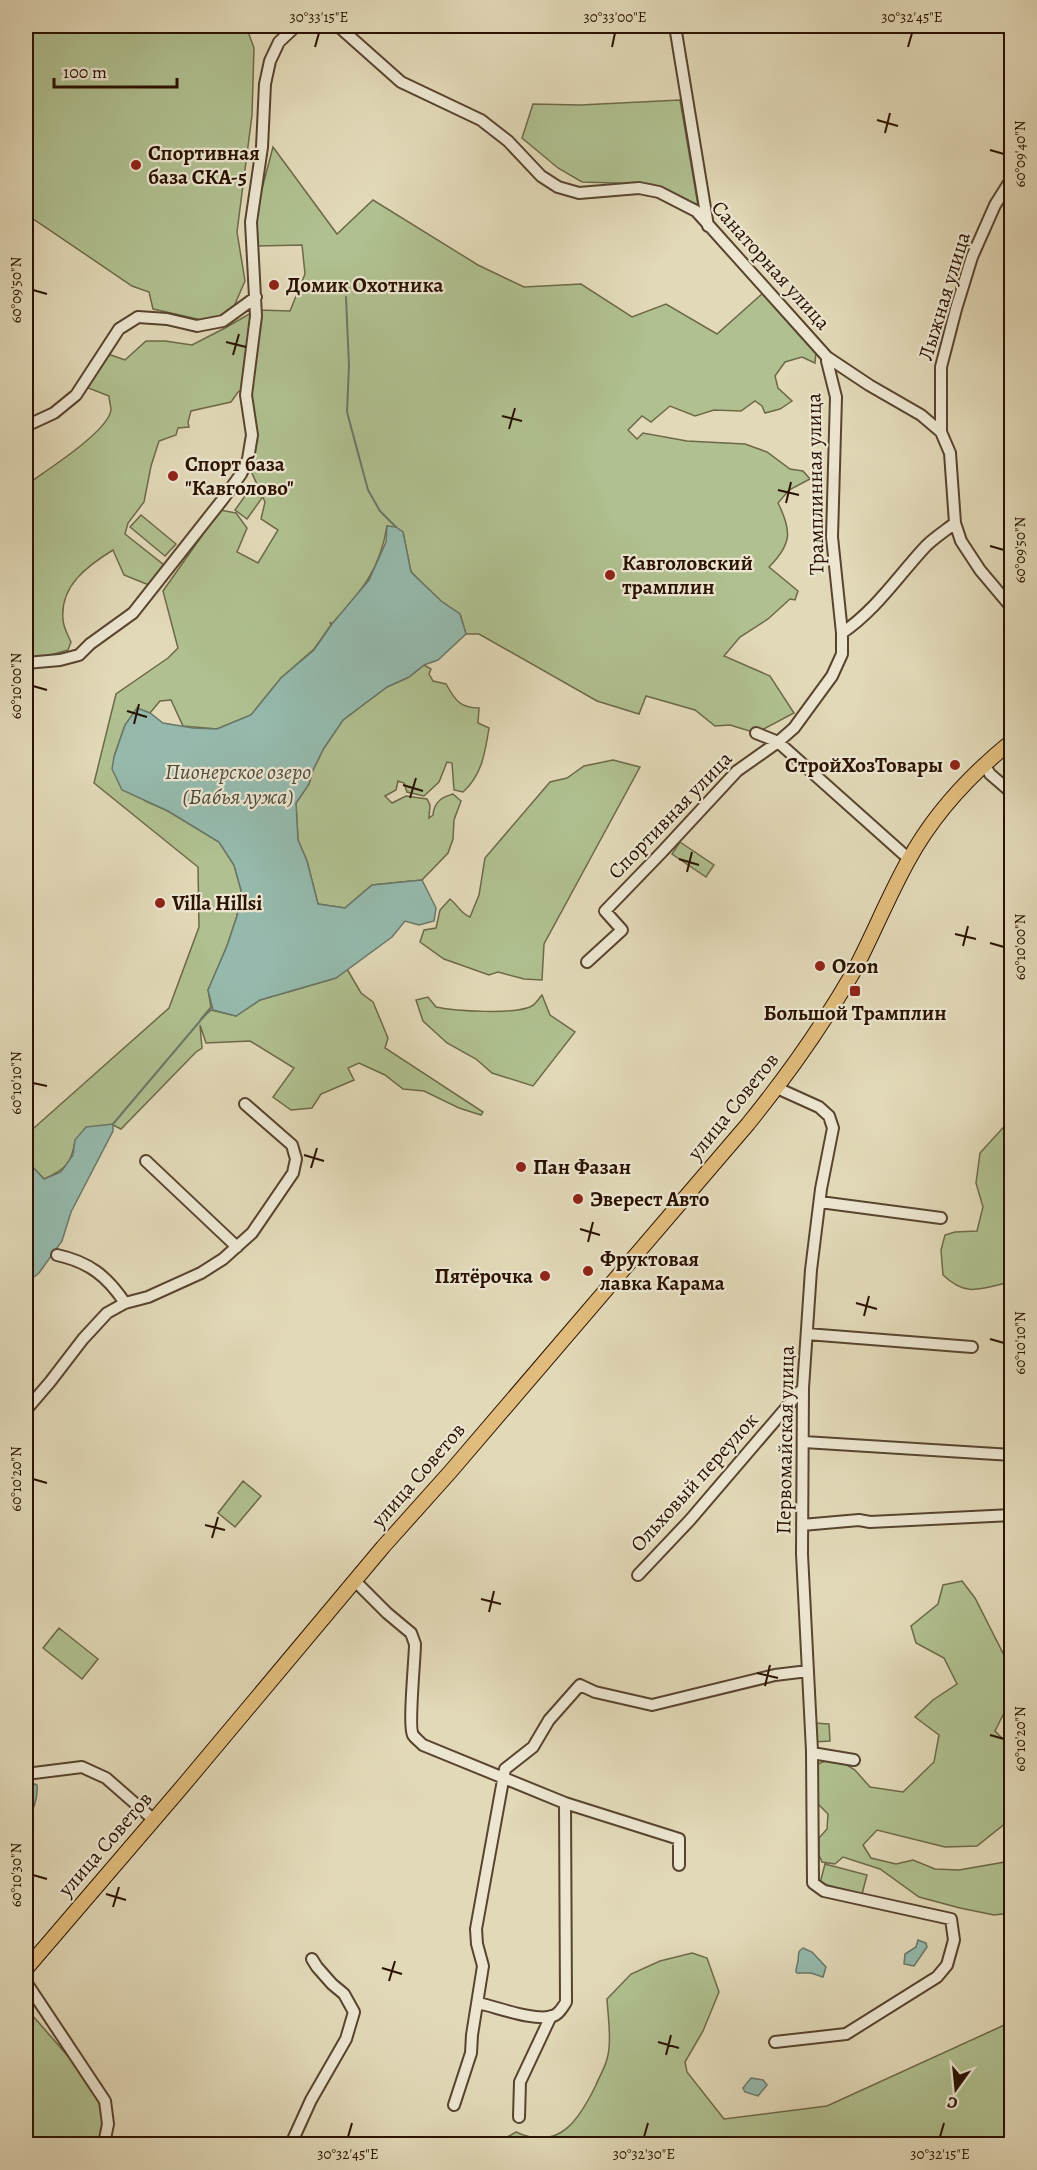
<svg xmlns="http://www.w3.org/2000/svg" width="1037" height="2170" font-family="Alegreya,serif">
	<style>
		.green { fill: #b0c090; stroke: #6d6948; stroke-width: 1.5 }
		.water { fill: #95baad; stroke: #6a7768; stroke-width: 1.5 }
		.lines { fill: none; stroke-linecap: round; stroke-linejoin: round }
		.stream { stroke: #6a7768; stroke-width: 2 }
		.minor-casing { stroke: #58442e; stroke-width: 14 }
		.major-casing { stroke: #2a1200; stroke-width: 16 }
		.minor { stroke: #ece6d1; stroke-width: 10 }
		.major { stroke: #e1bc7c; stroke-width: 14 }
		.ticks { fill: none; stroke: #2a1200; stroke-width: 2 }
		.poi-dot { fill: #8f2418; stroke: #ece6d1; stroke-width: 2 }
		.labels { text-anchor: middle; stroke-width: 4.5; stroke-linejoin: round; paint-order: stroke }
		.poi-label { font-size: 21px; font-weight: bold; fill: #2a1200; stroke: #ece6d1; text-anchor: start }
		.street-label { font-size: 21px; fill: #2a1200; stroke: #ece6d1 }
		.water-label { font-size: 22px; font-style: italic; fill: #4f4d3d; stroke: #ece6d1 }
		.neatline { fill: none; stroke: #2a1200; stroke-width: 2 }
		.ticks-label { font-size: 15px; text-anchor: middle; fill: #2a1200 }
	</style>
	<rect width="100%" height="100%" fill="#e2d9b8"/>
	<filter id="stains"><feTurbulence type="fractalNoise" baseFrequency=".00333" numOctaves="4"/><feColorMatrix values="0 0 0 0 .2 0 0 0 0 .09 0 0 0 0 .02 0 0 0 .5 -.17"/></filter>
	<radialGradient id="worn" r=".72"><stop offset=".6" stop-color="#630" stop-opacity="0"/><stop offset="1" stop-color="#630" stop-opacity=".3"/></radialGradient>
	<path class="green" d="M 26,26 L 246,26 L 254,48 L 252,115 L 237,232 L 245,281 L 232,311 L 206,321 L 153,309 L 149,292 L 132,286 L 26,214 Z
		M 680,100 L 698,205 L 651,184 L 582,182 L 558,168 L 522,138 L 533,104 L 580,105 Z
		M 273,147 L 337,234 L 373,200 L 478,265 L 524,287 L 581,284 L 632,317 L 666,304 L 717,334 L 763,293 L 816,352 L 815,363 L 802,357 L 785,362 L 775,376 L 778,388 L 792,401 L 780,409 L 765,413 L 762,406 L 755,401 L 741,411 L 714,410 L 695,416 L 670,406 L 651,422 L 642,416 L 628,430 L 637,439 L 643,433 L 687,441 L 745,444 L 767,452 L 790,469 L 803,471 L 810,479 L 789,490 L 778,503 C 792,531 792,544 769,567 L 798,591 L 795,600 L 790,599 L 768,619 L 740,637 L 724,656 L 770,676 L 794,713 L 756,733 L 730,725 L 715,726 L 695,710 L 646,696 L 639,714 L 597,701 L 479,634 L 466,634 L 460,614 L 441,601 L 411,572 L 403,532 L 387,526 C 380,570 361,592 332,624 L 330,622 L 331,625 L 314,649 L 281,678 L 251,715 L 217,729 L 183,726 L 171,700 L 160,701 L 150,713 L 137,709 L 125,725 L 114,757 L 145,801 L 168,811 L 219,842 L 234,865 L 241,890 L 237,916 L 227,946 L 208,990 L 211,1007 L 200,1020 L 211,1010 L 236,1016 L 260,1000 L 336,978 L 347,969 L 361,993 L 373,1002 L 388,1038 L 385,1048 L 483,1112 L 481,1115 L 459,1108 L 424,1091 L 403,1089 L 385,1075 L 359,1063 L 348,1068 L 354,1080 L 321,1094 L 312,1108 L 291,1110 L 273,1097 L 294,1068 L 250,1041 L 206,1043 L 200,1025 L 202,1048 L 196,1052 L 121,1129 L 113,1125 L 75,1140 C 72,1163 65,1170 44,1179 L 29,1163 L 26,1166 L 26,1135 L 169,1008 L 199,927 L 198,867 L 94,783 L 116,694 L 168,658 L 178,648 L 163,591 L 220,510 L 236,513 L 247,528 L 237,552 L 258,563 L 278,530 L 261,519 L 265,502 L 251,471 L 254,425 L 248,405 L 258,310 L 290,311 L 305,274 L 302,245 L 257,246 L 253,223 Z
		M 251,313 L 253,314 L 244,389 L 238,392 L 231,402 L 191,411 L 188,422 L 189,427 L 178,428 L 176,435 L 159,441 L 151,466 L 144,502 L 128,523 L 125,534 L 164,565 L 149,585 L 124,575 L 113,550 C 87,566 60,586 63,619 C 63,627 68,635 71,642 L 68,650 L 47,656 L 26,657 L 26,485 C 44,472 108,432 111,410 C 111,406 109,400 109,396 L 83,386 L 105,353 L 125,360 L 146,341 L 165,341 L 192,345 L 225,328 Z
		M 250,489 L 262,498 L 247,519 L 235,510 Z
		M 141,515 L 176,544 L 165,556 L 130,527 Z
		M 424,665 L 431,669 L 429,674 L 433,681 L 446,684 C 455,700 460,708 479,708 L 478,723 L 489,728 C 485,753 482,775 463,792 L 454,790 L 452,763 L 447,762 L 439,782 L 424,796 L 407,792 L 404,783 L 398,781 L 396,790 L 385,796 L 392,803 L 406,796 L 427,799 L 430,805 L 429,818 L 433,815 C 434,802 442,797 453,794 L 461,801 L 454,820 L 453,839 L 448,853 L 422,880 L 372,885 L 345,908 L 318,904 L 307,861 L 298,840 L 296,803 L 309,784 L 313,770 L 324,748 L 343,720 L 387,687 L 409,677 Z
		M 613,760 L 640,767 L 544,944 L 542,980 L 524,979 L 498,972 L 489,975 L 444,959 L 420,942 L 424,930 L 436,928 L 440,910 L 450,899 C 458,905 460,913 470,917 L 479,895 L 485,858 L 550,782 L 567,778 L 584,766 Z
		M 680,842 L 714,865 L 706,877 L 672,854 Z
		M 542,995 L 550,1015 L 575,1032 L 533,1086 L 492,1073 L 476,1059 L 447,1043 L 423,1021 L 416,1000 L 428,997 L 436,1007 C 455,1011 516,1015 532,1006 C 536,1004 539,998 542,995 Z
		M 1011,1119 L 1011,1275 L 1006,1283 C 978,1290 965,1296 943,1275 L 941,1250 L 945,1235 L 955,1232 L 977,1231 L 983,1207 L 976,1183 L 980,1153 Z
		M 243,1481 L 261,1496 L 235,1527 L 218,1513 Z
		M 962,1581 L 975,1598 L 1011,1669 L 1011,1707 L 1006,1709 L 995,1731 L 1011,1747 L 1011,1821 L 1006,1823 L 977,1846 L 945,1847 L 877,1830 L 863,1845 L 871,1858 L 896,1864 L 913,1860 L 935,1869 L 959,1870 L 1011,1861 L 1011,1913 L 994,1915 L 960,1908 L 919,1897 L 880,1869 L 843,1857 L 835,1864 L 822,1862 L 819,1855 L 819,1838 L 827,1829 L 828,1814 L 818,1804 L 818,1764 L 834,1757 L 855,1770 L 870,1787 L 903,1792 L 934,1762 L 939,1735 L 915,1717 L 933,1700 L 957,1684 L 944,1658 L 916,1643 L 911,1626 L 938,1604 L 943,1585 Z
		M 59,1628 L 98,1659 L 82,1679 L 43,1648 Z
		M 813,1723 L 829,1724 L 830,1741 L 813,1742 Z
		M 825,1864 L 867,1875 L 862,1894 L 820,1883 Z
		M 692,1953 L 707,1958 L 719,1992 L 703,2031 L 685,2062 L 687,2072 L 724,2119 L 827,2106 L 1011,2022 L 1011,2144 L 495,2144 L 516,2132 C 559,2152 579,2120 596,2085 C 599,2077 605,2068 607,2059 C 612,2043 608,2016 607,1999 L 631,1974 L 660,1961 Z
		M 26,2008 L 87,2078 L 104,2113 L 98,2144 L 26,2144 Z"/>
	<path class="water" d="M 387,526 L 396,527 L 403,532 L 411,572 L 441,601 L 460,614 L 466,634 L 438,660 L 424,665 L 409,677 L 387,687 L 343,720 L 324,748 L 313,770 L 309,784 L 296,803 L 298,840 L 307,861 L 318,904 L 345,908 L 372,885 L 422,880 L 436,908 L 434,921 L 419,925 L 405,921 L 392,937 L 336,978 L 260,1000 L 236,1016 L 213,1010 L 208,990 L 227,946 L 237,916 L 241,890 L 234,865 L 219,842 L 168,811 L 122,790 L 112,769 L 114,757 L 125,725 L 137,708 L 150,713 L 163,723 L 193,728 L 217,729 L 251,715 L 281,678 L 314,650 L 332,624 L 369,580 L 386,542 Z
		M 113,1124 L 113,1131 L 71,1212 L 62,1241 L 39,1273 L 26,1283 L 26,1166 L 29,1163 L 44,1179 L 61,1172 L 73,1155 L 75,1140 L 86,1127 Z
		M 35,1784 L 37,1785 C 38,1798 34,1810 26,1821 L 26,1789 L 28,1785 Z
		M 918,1940 L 926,1943 L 927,1947 L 914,1966 L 904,1964 L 905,1954 L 916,1947 Z
		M 803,1948 L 812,1952 L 826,1967 L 823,1977 C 818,1976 814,1973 809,1973 C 795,1972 794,1978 798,1961 C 799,1954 797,1952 803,1948 Z
		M 751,2078 L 763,2080 L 767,2085 L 758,2096 L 745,2092 L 743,2088 Z"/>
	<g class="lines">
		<path class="stream" d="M 346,297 L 349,366 L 347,412 L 368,490 L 380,511 L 396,527
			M 113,1124 L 211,1008"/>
		<defs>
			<path id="minor" d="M 338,26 L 401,82 L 481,120 L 508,141 L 541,176 L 558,187 L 579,193 L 639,188 L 659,192 L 696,211 L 827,357 L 869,385 L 921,415 L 941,432 L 950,453 L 955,523 L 961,541 L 980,570 L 1012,608
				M 675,26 L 708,226
				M 827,357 L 827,361 L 836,397 L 832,537 L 842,633 C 876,610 898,576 926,546 C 934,538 945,531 955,523
				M 26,426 L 54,413 L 76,395 L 119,329 L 138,317 L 167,319 L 197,326 L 223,321 L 256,297
				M 941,432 L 941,367 L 956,309 L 972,257 L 995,205 L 1012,178
				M 26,663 L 60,660 L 79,655 L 90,644 L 133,613 L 223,499 L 241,474 L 248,459 L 252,435 L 246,395 L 256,316 L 251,222 L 262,147 L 265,84 L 270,61 L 279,42 L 296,26
				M 756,733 L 778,742 L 909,859
				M 984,764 L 990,774 L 1012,793
				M 587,962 L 622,930 L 605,911 L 662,852 L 737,771 L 778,742 L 794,728 L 832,676 L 842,654 L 842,633
				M 146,1161 L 237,1247
				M 820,1202 L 941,1218
				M 57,1255 C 89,1262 107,1276 125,1303
				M 807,1334 L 972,1347
				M 26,1410 L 50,1382 L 83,1339 L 107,1313 L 125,1303 L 148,1297 L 201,1273 L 223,1259 L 252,1233 L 293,1173 L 296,1159 L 292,1145 L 245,1104
				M 804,1442 L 1012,1455
				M 802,1525 L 859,1520 L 870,1522 L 1012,1515
				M 638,1575 L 690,1520 L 803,1388
				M 355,1581 L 387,1613 L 411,1633 L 415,1644 C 415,1658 408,1727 413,1735 C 415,1738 420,1742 423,1745 L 565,1803 L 566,2002 C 563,2007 559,2014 553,2016 C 535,2022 497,2007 478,2003
				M 812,1753 L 854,1760
				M 26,1774 L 82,1767 L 106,1778 L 154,1820
				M 565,1803 L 679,1839 L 679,1865
				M 26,1982 L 105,2101 L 108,2124 L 104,2144
				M 775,2042 L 846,2034 L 937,1977 L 947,1965 L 954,1940 L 951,1919 L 824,1891 L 813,1883 L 812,1751 L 802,1554 L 803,1388 L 811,1270 L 821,1189 L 833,1128 L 829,1116 L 819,1107 L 777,1088
				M 454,2105 L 471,2053 L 472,2035 L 483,1966 L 477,1944 L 476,1929 L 505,1769 L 533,1747 L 549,1720 L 580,1685 L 595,1692 L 652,1705 L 775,1675 L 808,1671
				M 519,2117 L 520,2082 L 551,2016
				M 291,2144 L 311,2100 L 346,2039 L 354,2012 L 344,1994 L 332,1984 L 317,1967 L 312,1959"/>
			<path id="major" d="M 26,1969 L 182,1787 L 383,1547 L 451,1471 L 748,1124 C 787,1076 823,1025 854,971 C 873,935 888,897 908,861 C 933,815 971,774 1012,741"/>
		</defs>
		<use href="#minor" class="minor-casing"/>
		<use href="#major" class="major-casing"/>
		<use href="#minor" class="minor"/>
		<use href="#major" class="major"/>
	</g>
	<path class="ticks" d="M 315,47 L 319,33M 612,47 L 615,33M 908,47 L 912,33M 877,120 L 898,126M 885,133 L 890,113M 990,150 L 1004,154M 33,290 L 47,294M 226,342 L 246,347M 233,355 L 239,334M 502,416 L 522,421M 509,429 L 515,408M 778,490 L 799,495M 786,503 L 791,482M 990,546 L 1004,550M 33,686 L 47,690M 127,711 L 147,717M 134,724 L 139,704M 403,785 L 423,791M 410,798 L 416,778M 679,859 L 699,865M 687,872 L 692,852M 955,934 L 976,939M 990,943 L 1004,947M 963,946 L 968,926M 33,1083 L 47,1086M 304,1155 L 324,1161M 311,1168 L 317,1148M 580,1229 L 600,1235M 588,1242 L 593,1222M 856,1303 L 877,1309M 864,1316 L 869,1296M 990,1339 L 1004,1343M 33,1479 L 47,1483M 205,1525 L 225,1530M 212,1538 L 218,1517M 481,1599 L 501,1604M 489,1612 L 494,1591M 757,1673 L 778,1678M 765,1686 L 770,1665M 990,1735 L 1004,1739M 33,1875 L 47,1879M 106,1894 L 126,1900M 113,1907 L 119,1887M 382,1968 L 402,1974M 389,1981 L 395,1961M 658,2042 L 679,2048M 666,2055 L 671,2035M 348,2137 L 352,2123M 644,2137 L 648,2123M 940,2137 L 944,2123"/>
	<g class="poi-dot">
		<circle cx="136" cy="165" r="6"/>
		<circle cx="274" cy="285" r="6"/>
		<circle cx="173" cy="476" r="6"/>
		<circle cx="610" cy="575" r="6"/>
		<circle cx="955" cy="765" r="6"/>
		<circle cx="160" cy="903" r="6"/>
		<circle cx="820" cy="966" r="6"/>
		<rect x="849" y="985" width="12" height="12" rx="3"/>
		<circle cx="521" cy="1167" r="6"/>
		<circle cx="578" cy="1199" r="6"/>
		<circle cx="588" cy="1271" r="6"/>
		<circle cx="545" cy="1276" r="6"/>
	</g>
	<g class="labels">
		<g class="poi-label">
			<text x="148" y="160">Спортивная<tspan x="148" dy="24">база СКА-5</tspan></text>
			<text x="286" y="292">Домик Охотника</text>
			<text x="185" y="471">Спорт база<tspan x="185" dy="24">"Кавголово"</tspan></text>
			<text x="622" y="570">Кавголовский<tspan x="622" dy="24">трамплин</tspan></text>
			<text x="943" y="772" text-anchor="end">СтройХозТовары</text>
			<text x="172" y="910">Villa Hillsi</text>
			<text x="832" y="973">Ozon</text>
			<text x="855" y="1020" text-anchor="middle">Большой Трамплин</text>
			<text x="533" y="1174">Пан Фазан</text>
			<text x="590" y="1206">Эверест Авто</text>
			<text x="600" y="1266">Фруктовая<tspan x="600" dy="24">лавка Карама</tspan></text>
			<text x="533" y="1283" text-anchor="end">Пятёрочка</text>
		</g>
		<g class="street-label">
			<text transform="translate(771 265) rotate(48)" y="7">Санаторная улица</text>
			<text transform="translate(944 296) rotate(-73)" y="7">Лыжная улица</text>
			<text transform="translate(815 484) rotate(-91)" y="7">Трамплинная улица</text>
			<text transform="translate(670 815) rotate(-46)" y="7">Спортивная улица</text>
			<text transform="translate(733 1106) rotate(-51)" y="7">улица Советов</text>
			<text transform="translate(785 1440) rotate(-89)" y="7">Первомайская улица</text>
			<text transform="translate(418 1475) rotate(-49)" y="7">улица Советов</text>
			<text transform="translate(694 1482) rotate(-48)" y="7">Ольховый переулок</text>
			<text transform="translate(105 1844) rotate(-49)" y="7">улица Советов</text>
		</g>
		<g class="water-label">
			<text x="238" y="779">Пионерское озеро<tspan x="238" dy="25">(Бабья лужа)</tspan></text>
		</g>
	</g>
	<rect width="1037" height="2170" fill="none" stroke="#e2d9b8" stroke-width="66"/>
	<g transform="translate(956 2089) rotate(195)" stroke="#ece6d1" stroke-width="4.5" paint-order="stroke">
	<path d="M0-4.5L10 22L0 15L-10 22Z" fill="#2a1200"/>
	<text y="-9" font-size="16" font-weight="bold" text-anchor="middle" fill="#2a1200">С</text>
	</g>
	<path d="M54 78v9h123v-9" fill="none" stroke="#2a1200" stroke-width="3"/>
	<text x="63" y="78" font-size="18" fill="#2a1200" stroke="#ece6d1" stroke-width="4.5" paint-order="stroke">100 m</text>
	<rect x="33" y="33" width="971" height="2104" class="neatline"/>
	<g class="ticks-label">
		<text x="319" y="22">30°33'15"E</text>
		<text x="615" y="22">30°33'00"E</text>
		<text x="912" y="22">30°32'45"E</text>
		<text transform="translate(1020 154) rotate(-90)" y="5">60°09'40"N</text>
		<text transform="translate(16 290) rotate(-90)" y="5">60°09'50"N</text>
		<text transform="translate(1020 550) rotate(-90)" y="5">60°09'50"N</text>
		<text transform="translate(16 686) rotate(-90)" y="5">60°10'00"N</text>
		<text transform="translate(1020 947) rotate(-90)" y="5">60°10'00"N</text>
		<text transform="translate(16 1083) rotate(-90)" y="5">60°10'10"N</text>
		<text transform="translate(1020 1343) rotate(-90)" y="5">60°10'10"N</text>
		<text transform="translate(16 1479) rotate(-90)" y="5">60°10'20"N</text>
		<text transform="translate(1020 1739) rotate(-90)" y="5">60°10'20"N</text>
		<text transform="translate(16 1875) rotate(-90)" y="5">60°10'30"N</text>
		<text x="348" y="2159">30°32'45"E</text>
		<text x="644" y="2159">30°32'30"E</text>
		<text x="940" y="2159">30°32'15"E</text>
	</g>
	<rect width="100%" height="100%" filter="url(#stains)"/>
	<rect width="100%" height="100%" fill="url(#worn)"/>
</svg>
